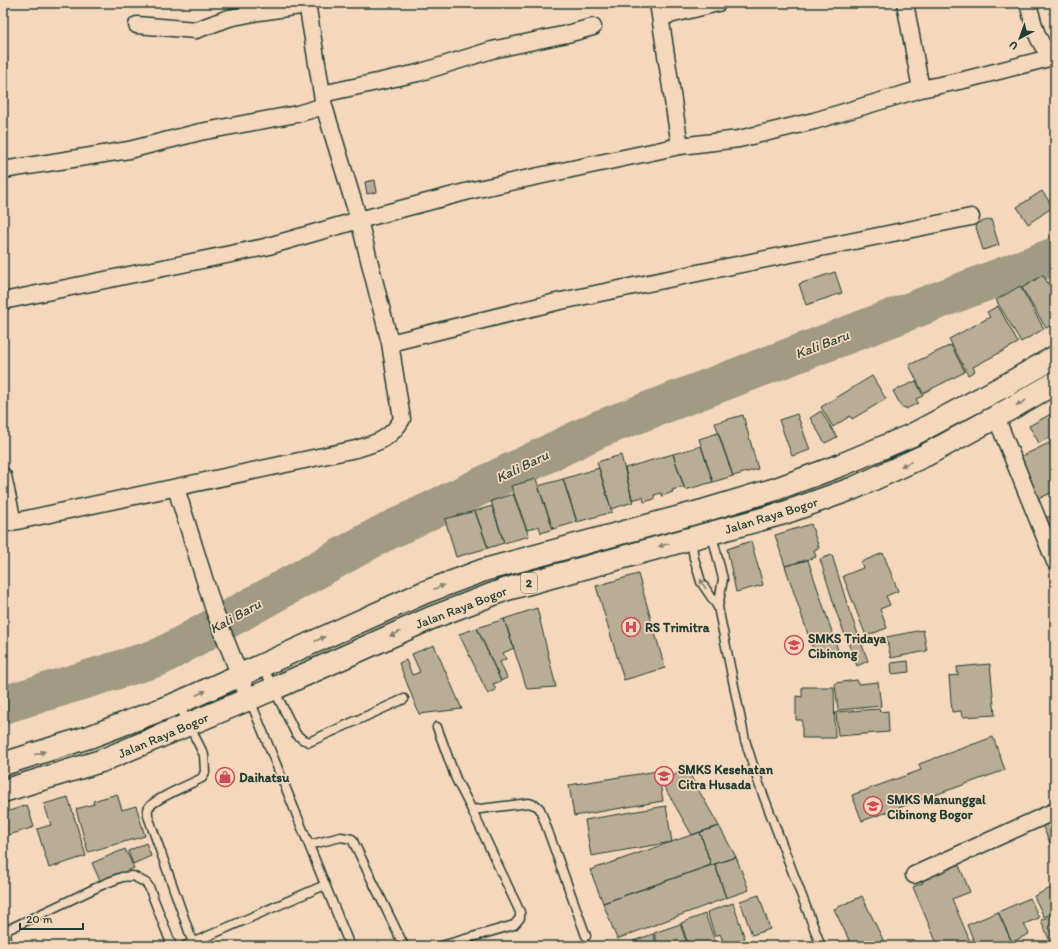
<svg xmlns="http://www.w3.org/2000/svg" width="1058" height="949" font-family="Itim,sans-serif">
	<style>
		.lines { fill: none; stroke-linecap: round; stroke-linejoin: round }
		.river { stroke: #a19b85; stroke-width: 38 }
		.building { fill: #b9ad96; stroke: #1f3d34 }
		.lane-casing { stroke: #1f3d34; stroke-width: 11 }
		.street-casing { stroke: #1f3d34; stroke-width: 19 }
		.highway-casing { stroke: #1f3d34; stroke-width: 25 }
		.lane { stroke: #f5d8bb; stroke-width: 8 }
		.street { stroke: #f5d8bb; stroke-width: 16 }
		.highway { stroke: #f5d8bb; stroke-width: 22 }
		.oneway { fill: #7f8371 }
		.labels { text-anchor: middle; stroke-width: 3.5; stroke-linejoin: round; paint-order: stroke }
		.shield { fill: #f5d8bb; stroke: #5f6c5c; stroke-width: 1 }
		.shield-label { font-size: 12px; font-weight: bold; fill: #1f3d34 }
		.street-label { font-size: 13px; fill: #1f3d34; stroke: #f5d8bb }
		.poi-label { font-size: 13px; font-weight: bold; fill: #1f3d34; stroke: #f5d8bb; text-anchor: start }
		.water-label { font-size: 14px; font-style: italic; fill: #324b40; stroke: #f5d8bb }
	</style>
	<rect width="100%" height="100%" fill="#f5d8bb"/>
	<filter id="ink" filterUnits="userSpaceOnUse"><feTurbulence type="fractalNoise" baseFrequency=".025" numOctaves="2"/><feDisplacementMap in="SourceGraphic" scale="8" xChannelSelector="R" yChannelSelector="G"/><feConvolveMatrix kernelMatrix="1 2 1 2 8 2 1 2 1" color-interpolation-filters="sRGB"/></filter>
	<g filter="url(#ink)">
		<g class="lines">
			<path class="river" d="M 3,705 L 160,657 L 380,535 L 597,430 L 1055,256"/>
		</g>
		<path class="building" d="M 375,180 L 377,192 L 367,194 L 365,182 Z
			M 1042,191 L 1053,207 L 1028,224 L 1017,207 Z
			M 991,219 L 999,245 L 983,250 L 975,224 Z
			M 835,272 L 842,293 L 806,305 L 799,284 Z
			M 1043,275 L 1055,295 L 1055,323 L 1046,328 L 1022,288 Z
			M 1020,286 L 1044,329 L 1021,342 L 996,300 Z
			M 998,306 L 1018,343 L 973,367 L 975,371 L 968,375 L 949,339 L 990,317 L 987,312 Z
			M 951,345 L 965,372 L 923,393 L 909,365 Z
			M 872,376 L 886,399 L 852,419 L 850,416 L 833,427 L 821,407 Z
			M 916,381 L 923,396 L 916,399 L 918,403 L 906,409 L 905,407 L 902,408 L 893,391 Z
			M 821,411 L 837,437 L 825,443 L 810,418 Z
			M 797,414 L 810,450 L 792,456 L 779,420 Z
			M 1051,414 L 1055,422 L 1055,452 L 1048,438 L 1039,443 L 1029,426 Z
			M 743,415 L 758,469 L 733,476 L 715,423 Z
			M 718,433 L 733,476 L 713,482 L 699,439 Z
			M 1049,443 L 1055,455 L 1055,491 L 1036,500 L 1016,459 Z
			M 701,446 L 713,482 L 685,490 L 673,454 Z
			M 673,454 L 684,487 L 672,490 L 673,492 L 662,496 L 661,493 L 654,495 L 655,499 L 644,502 L 643,497 L 632,500 L 625,468 Z
			M 621,455 L 633,502 L 611,509 L 597,462 Z
			M 599,468 L 612,512 L 577,522 L 563,479 Z
			M 536,479 L 553,529 L 541,533 L 539,526 L 527,530 L 511,486 Z
			M 563,479 L 577,522 L 553,529 L 538,486 Z
			M 513,494 L 529,536 L 504,543 L 491,501 Z
			M 492,506 L 504,543 L 488,548 L 475,511 Z
			M 475,511 L 488,548 L 456,557 L 445,519 Z
			M 1055,515 L 1055,549 L 1044,518 Z
			M 811,524 L 819,548 L 814,550 L 816,557 L 785,566 L 775,535 Z
			M 751,541 L 763,585 L 736,592 L 727,549 Z
			M 883,553 L 898,591 L 886,596 L 890,605 L 880,609 L 887,628 L 866,636 L 843,576 L 863,568 L 861,562 Z
			M 832,555 L 849,610 L 868,661 L 857,666 L 837,614 L 820,559 Z
			M 808,560 L 838,650 L 816,658 L 785,566 Z
			M 638,574 L 665,668 L 624,680 L 596,586 Z
			M 537,608 L 556,687 L 527,689 L 504,619 Z
			M 504,619 L 514,648 L 503,653 L 506,659 L 500,662 L 507,678 L 501,681 L 477,628 Z
			M 477,628 L 501,681 L 493,684 L 496,690 L 488,694 L 459,634 Z
			M 923,630 L 927,651 L 891,658 L 886,637 Z
			M 434,645 L 462,709 L 419,714 L 399,663 L 406,660 L 412,675 L 420,672 L 412,654 Z
			M 908,661 L 909,672 L 892,674 L 891,663 Z
			M 990,664 L 995,715 L 962,717 L 961,711 L 952,712 L 949,676 L 958,675 L 957,667 Z
			M 857,680 L 858,684 L 878,682 L 881,706 L 838,710 L 835,683 Z
			M 802,687 L 834,687 L 835,738 L 802,738 L 802,720 L 796,720 L 796,696 L 802,697 Z
			M 879,709 L 880,712 L 888,711 L 889,732 L 838,736 L 836,712 Z
			M 993,737 L 1005,770 L 862,821 L 852,795 L 921,770 L 919,764 Z
			M 686,768 L 719,826 L 692,835 L 662,783 Z
			M 658,771 L 663,801 L 574,816 L 569,785 Z
			M 117,794 L 122,810 L 136,806 L 145,836 L 88,852 L 76,809 L 94,804 L 93,801 Z
			M 68,797 L 86,856 L 49,868 L 37,829 L 51,825 L 44,804 Z
			M 27,805 L 34,827 L 3,837 L 3,813 Z
			M 666,806 L 672,842 L 591,856 L 585,820 Z
			M 1055,819 L 1055,854 L 1042,825 Z
			M 719,826 L 736,857 L 711,865 L 700,832 Z
			M 700,832 L 711,865 L 603,903 L 590,870 Z
			M 146,843 L 151,856 L 133,864 L 128,851 Z
			M 125,849 L 134,868 L 101,883 L 92,863 Z
			M 736,857 L 749,890 L 726,898 L 715,864 Z
			M 956,858 L 970,892 L 952,899 L 972,946 L 938,946 L 913,887 L 923,883 L 919,874 Z
			M 715,864 L 726,898 L 617,939 L 603,903 Z
			M 1055,886 L 1055,912 L 1044,917 L 1034,896 Z
			M 759,895 L 770,929 L 752,935 L 740,901 Z
			M 862,896 L 886,946 L 852,946 L 834,909 Z
			M 1030,898 L 1039,918 L 1024,924 L 1029,934 L 1012,942 L 998,912 Z
			M 733,903 L 745,939 L 725,946 L 720,934 L 715,936 L 707,912 Z
			M 998,912 L 1012,942 L 1002,946 L 976,946 L 967,925 Z
			M 705,914 L 717,946 L 695,946 L 693,942 L 688,944 L 681,923 Z
			M 1055,914 L 1055,940 L 1050,942 L 1041,920 Z
			M 680,924 L 688,946 L 659,946 L 654,933 Z
			M 653,934 L 657,946 L 635,946 L 633,941 Z"/>
		<g class="lines">
			<defs>
				<path id="lane" d="M 712,535 L 723,579 L 718,607 L 745,740 L 759,784 L 819,941 L 820,946
					M 691,540 L 694,558 L 701,582 L 718,607
					M 263,667 L 296,734 L 302,739 L 309,742 L 404,699
					M 250,700 L 350,946
					M 178,703 L 204,755 L 205,772 L 202,778 C 191,784 156,798 149,807 C 147,810 148,813 148,816 L 194,946
					M 437,727 L 456,779 L 472,810 L 520,912 L 520,918 L 514,925 L 441,946
					M 472,810 L 529,803 L 537,806 L 540,809 L 586,936
					M 309,845 L 341,837 L 352,839 L 404,946
					M 7,946 L 5,935 L 7,930 L 104,884 L 122,877 L 133,876 L 146,883 L 149,887 L 172,946
					M 185,946 L 325,885"/>
				<path id="street" d="M 658,3 L 680,146
					M 905,3 L 921,89
					M 1028,3 C 1033,21 1037,48 1055,57
					M 661,17 L 718,3
					M 137,25 L 196,30 L 229,18 L 259,12 L 307,5
					M 322,94 L 418,73 L 492,50 L 567,34 L 593,27
					M 3,170 L 129,150 L 200,132 L 297,114 L 324,106
					M 3,301 L 265,247 L 359,220 L 473,190 L 680,146 L 739,139 L 814,121 L 921,89 L 964,80 L 1053,57
					M 390,343 L 556,302 L 971,217
					M 996,417 L 1055,562
					M 3,476 L 13,522
					M 176,488 L 214,610 L 249,699
					M 3,524 L 356,449 C 377,443 391,439 402,419 L 390,343 L 359,220 L 324,106 L 307,3
					M 914,875 L 1055,811"/>
				<path id="highway" d="M 3,764 L 92,736 L 178,703 L 423,593 L 484,570 L 706,510 L 776,489 L 841,465 L 912,435 L 1008,384 L 1055,357
					M 3,791 L 101,761 L 273,689 L 431,618 L 504,590 L 784,513 L 854,488 L 926,455 L 996,417 L 1055,383"/>
			</defs>
			<use href="#lane" class="lane-casing"/>
			<use href="#street" class="street-casing"/>
			<use href="#highway" class="highway-casing"/>
			<use href="#lane" class="lane"/>
			<use href="#street" class="street"/>
			<use href="#highway" class="highway"/>
		</g>
		<defs><path id="oneway-solid" d="M-6-.8H1V-3.2L6.5 0L1 3.2V.8H-6Z"/></defs>
		<g class="oneway">
			<use href="#oneway-solid" transform="translate(1021 403) rotate(150)"/>
			<use href="#oneway-solid" transform="translate(906 464) rotate(155)"/>
			<use href="#oneway-solid" transform="translate(664 545) rotate(165)"/>
			<use href="#oneway-solid" transform="translate(703 584) rotate(-119)"/>
			<use href="#oneway-solid" transform="translate(439 587) rotate(-21)"/>
			<use href="#oneway-solid" transform="translate(395 634) rotate(156)"/>
			<use href="#oneway-solid" transform="translate(320 639) rotate(-24)"/>
			<use href="#oneway-solid" transform="translate(201 693) rotate(-25)"/>
			<use href="#oneway-solid" transform="translate(40 753) rotate(-18)"/>
		</g>
	</g>
	<defs>
		<symbol id="hospital-ring" viewBox="-11 -11 22 22"><circle r="9.5" fill="#f5d8bb" stroke="#d1495b" stroke-width="1.5"/><path d="M-5-5h3v3.5h4V-5h3V5h-3V1.5h-4V5h-3Z" fill="#d1495b"/></symbol>
		<symbol id="school-ring" viewBox="-11 -11 22 22"><circle r="9.5" fill="#f5d8bb" stroke="#d1495b" stroke-width="1.5"/><path d="M0-5L7-2L0 1L-7-2ZM-4 1L0 2.5L4 1V4Q0 6-4 4Z" fill="#d1495b"/></symbol>
		<symbol id="shop-ring" viewBox="-11 -11 22 22"><circle r="9.5" fill="#f5d8bb" stroke="#d1495b" stroke-width="1.5"/><path d="M-5-2.5h2.3a2.7 3.5 0 0 1 5.4 0H5L5.5 6h-11ZM-1.5-2.5h3a1.5 2.3 0 0 0-3 0Z" fill="#d1495b"/></symbol>
	</defs>
	<g fill-rule="evenodd">
		<use href="#hospital-ring" x="620" y="616" width="22" height="22"/>
		<use href="#school-ring" x="783" y="634" width="22" height="22"/>
		<use href="#school-ring" x="653" y="765" width="22" height="22"/>
		<use href="#shop-ring" x="214" y="766" width="22" height="22"/>
		<use href="#school-ring" x="862" y="795" width="22" height="22"/>
	</g>
	<g class="labels">
		<rect class="shield" x="521" y="573" width="16" height="20" rx="3"/>
		<g class="shield-label">
			<text x="529" y="587">2</text>
		</g>
		<g class="street-label">
			<text transform="translate(771 515) rotate(-17)" y="5">Jalan Raya Bogor</text>
			<text transform="translate(461 607) rotate(-21)" y="5">Jalan Raya Bogor</text>
			<text transform="translate(163 735) rotate(-23)" y="5">Jalan Raya Bogor</text>
		</g>
		<g class="poi-label">
			<text x="645" y="632">RS Trimitra</text>
			<text x="808" y="643">SMKS Tridaya<tspan x="808" dy="15">Cibinong</tspan></text>
			<text x="678" y="774">SMKS Kesehatan<tspan x="678" dy="15">Citra Husada</tspan></text>
			<text x="239" y="782">Daihatsu</text>
			<text x="887" y="804">SMKS Manunggal<tspan x="887" dy="15">Cibinong Bogor</tspan></text>
		</g>
		<g class="water-label">
			<text transform="translate(822 344) rotate(-21)" y="5">Kali Baru</text>
			<text transform="translate(522 466) rotate(-26)" y="5">Kali Baru</text>
			<text transform="translate(235 616) rotate(-29)" y="5">Kali Baru</text>
		</g>
	</g>
	<rect width="1058" height="949" fill="none" stroke="#f5d8bb" stroke-width="16"/>
	<rect x="8" y="8" width="1042" height="933" fill="none" stroke="#1f3d34" stroke-width="1.5" filter="url(#ink)"/>
	<g transform="translate(1020 38) rotate(221)" stroke="#f5d8bb" stroke-width="3" paint-order="stroke">
	<path d="M0-3L7 15L0 10L-7 15Z" fill="#1f3d34"/>
	<text y="-6" font-size="11" font-weight="bold" text-anchor="middle" fill="#1f3d34">U</text>
	</g>
	<path d="M20 923v6h63v-6" fill="none" stroke="#1f3d34" stroke-width="2"/>
	<text x="26" y="923" font-size="12" fill="#1f3d34" stroke="#f5d8bb" stroke-width="3" paint-order="stroke">20 m</text>
</svg>
